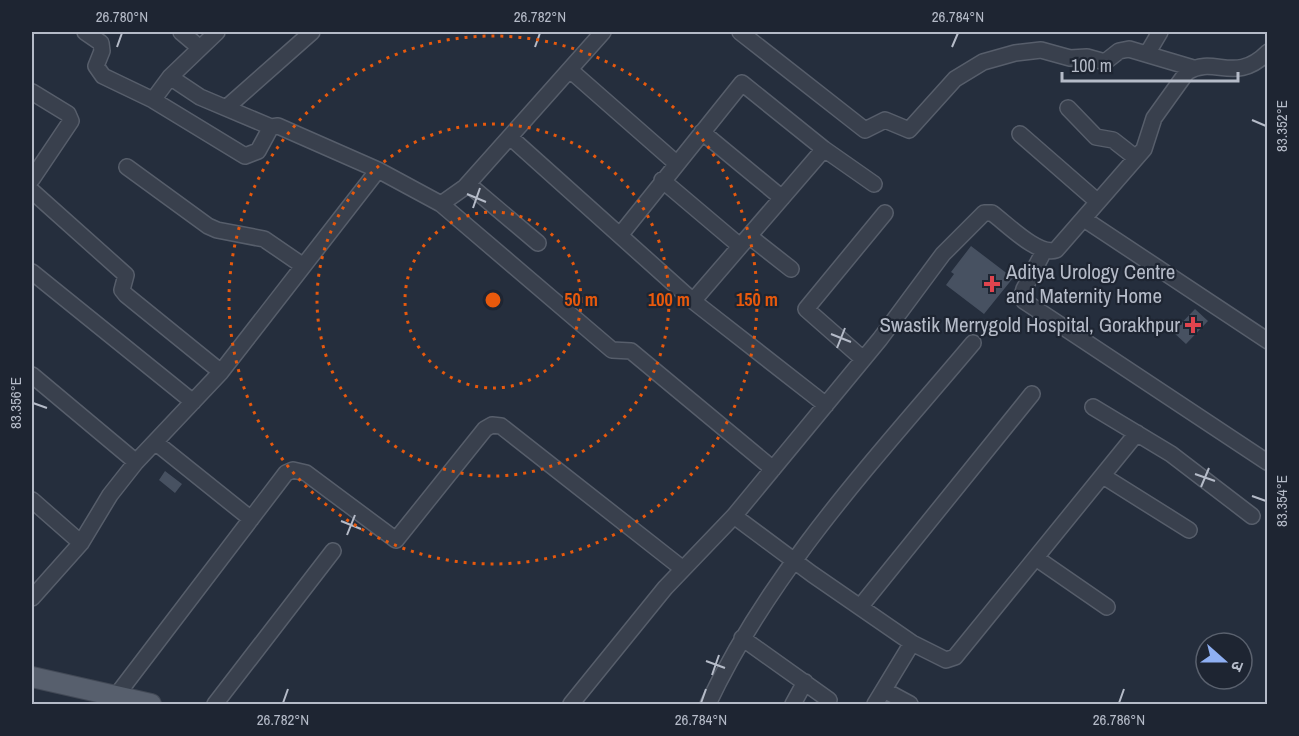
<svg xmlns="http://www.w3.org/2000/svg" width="1299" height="736" font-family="'Archivo Narrow','Noto Sans Devanagari',sans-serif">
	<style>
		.building { fill: #475161 }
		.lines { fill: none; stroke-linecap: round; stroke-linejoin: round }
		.minor-casing { stroke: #575e6b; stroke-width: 18 }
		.major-casing { stroke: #424956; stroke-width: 22 }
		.minor { stroke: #39404d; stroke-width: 15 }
		.major { stroke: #575f6d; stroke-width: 20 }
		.ticks { fill: none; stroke: #b5bbc8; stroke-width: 2 }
		.ring { fill: none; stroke: #e8590c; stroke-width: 3; stroke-dasharray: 3 6 }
		.health-dot { fill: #e0444e; stroke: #1e2532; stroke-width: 2 }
		.labels { text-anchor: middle; stroke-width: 4.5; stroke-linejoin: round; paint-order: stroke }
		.poi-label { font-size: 21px; fill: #b5bbc8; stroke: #1e2532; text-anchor: start }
		.centre { fill: #e8590c; stroke: #1e2532; stroke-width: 3 }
		.ring-label { font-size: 18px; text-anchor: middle; font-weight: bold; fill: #e8590c; stroke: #1e2532; stroke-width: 4.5; stroke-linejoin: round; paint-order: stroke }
		.neatline { fill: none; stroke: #b5bbc8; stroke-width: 2 }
		.ticks-label { font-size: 15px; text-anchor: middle; fill: #b5bbc8 }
	</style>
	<rect width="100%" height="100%" fill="#252e3d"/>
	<path class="building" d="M 971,246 L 1013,278 L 984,314 L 946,285 L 954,274 L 951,272 Z
		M 1195,309 L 1208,321 L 1186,344 L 1173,332 Z
		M 165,471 L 182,484 L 175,493 L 159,480 Z"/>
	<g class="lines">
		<defs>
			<path id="minor" d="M 85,32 L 101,43 L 102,51 L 96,66 L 103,76 L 153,100 L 245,156 L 258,151 L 271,127 L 278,126 L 378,170
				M 181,32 L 200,48
				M 740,32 L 865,130 L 885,120 L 909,130 L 955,79 L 983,62 L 1015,53 L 1041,50 L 1070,58 L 1087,57 L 1105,62 L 1119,51 L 1129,49 L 1193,68
				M 1147,54 L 1160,32
				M 570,70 L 676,163
				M 170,77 L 200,97 L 271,127
				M 32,92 L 68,114 L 71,121 L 32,179
				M 153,100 L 170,77 L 217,32
				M 226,108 L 312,32
				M 1068,108 L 1096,137 L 1113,140 L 1136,158
				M 702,132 L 782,198
				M 1020,134 L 1098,202
				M 510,137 L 693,301
				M 127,167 L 208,226 L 217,230 L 264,239 L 302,265
				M 662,180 L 740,246
				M 468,184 L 538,243
				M 32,191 L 126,275 L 122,290 L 126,295 L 221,372
				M 441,204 L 612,350 L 631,351 L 773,469
				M 1084,219 L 1268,341
				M 621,234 L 742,83 L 824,149
				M 749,236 L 791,269
				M 1044,251 L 1024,289 L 1022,296 L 1024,301 L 1267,462
				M 32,272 L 193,402
				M 863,359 L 806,309 L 885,213
				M 32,375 L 136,462
				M 826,405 L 693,301 L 824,149 L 874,184
				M 1093,407 L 1171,454 L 1252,516
				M 155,442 L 251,519
				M 1103,476 L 1189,530
				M 32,500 L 81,543
				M 734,516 L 812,574 L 912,643 L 946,660 L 955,657 L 1137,433
				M 1036,558 L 1107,607
				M 32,598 L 81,543 L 110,495 L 136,462 L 221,372 L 378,170 L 441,204 L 465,187 L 603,32
				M 860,607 L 1032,394
				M 742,638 L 829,700
				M 884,690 L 910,704
				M 116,696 L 286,473 L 293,470 L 306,473 L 396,540 L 485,429 L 492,425 L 501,426 L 683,569
				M 215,704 L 333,551
				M 571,704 L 665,588 L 734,516 L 880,339 L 943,254 L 984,213 L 992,213 C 1007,224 1038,256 1056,250 L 1144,149 L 1154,118 L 1187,72 C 1215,55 1235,85 1268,52
				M 708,704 C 772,568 877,457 973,343
				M 793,704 L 805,682
				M 875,704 L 912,643"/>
			<path id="major" d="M 32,677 L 151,704"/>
		</defs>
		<use href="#minor" class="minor-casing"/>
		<use href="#major" class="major-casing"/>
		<use href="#minor" class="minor"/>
		<use href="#major" class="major"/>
	</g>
	<path class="ticks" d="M 117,47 L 122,33M 535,47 L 540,33M 952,47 L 958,33M 1252,120 L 1266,126M 467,194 L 486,202M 473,208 L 480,188M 831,334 L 851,342M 837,348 L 845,328M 33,403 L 47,408M 1195,474 L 1215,481M 1201,487 L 1209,468M 1252,496 L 1266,501M 341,521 L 361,529M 347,535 L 355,515M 706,661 L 725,668M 712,675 L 719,655M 283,703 L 288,689M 701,703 L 706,689M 1119,703 L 1124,689"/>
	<g class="ring">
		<circle cx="493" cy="300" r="88"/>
		<circle cx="493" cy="300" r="176"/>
		<circle cx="493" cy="300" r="264"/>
	</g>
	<g class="health-dot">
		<path d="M989 275h6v6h6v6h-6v6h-6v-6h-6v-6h6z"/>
		<path d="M1190 316h6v6h6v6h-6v6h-6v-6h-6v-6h6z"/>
	</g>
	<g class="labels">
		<g class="poi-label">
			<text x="1006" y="279">Aditya Urology Centre<tspan x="1006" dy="24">and Maternity Home</tspan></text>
			<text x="1180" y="332" text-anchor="end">Swastik Merrygold Hospital, Gorakhpur</text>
		</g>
	</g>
	<circle cx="493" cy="300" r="9" class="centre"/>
	<g class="ring-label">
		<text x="581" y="306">50 m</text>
		<text x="669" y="306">100 m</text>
		<text x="757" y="306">150 m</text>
	</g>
	<rect width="1299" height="736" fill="none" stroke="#1e2532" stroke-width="66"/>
	<g transform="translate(1224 661) rotate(111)"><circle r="28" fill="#1e2532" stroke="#5a616e" stroke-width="1.5"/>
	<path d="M0-4.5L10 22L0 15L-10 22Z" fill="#8fb0f3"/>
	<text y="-9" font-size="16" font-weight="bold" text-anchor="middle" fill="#b5bbc8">उ</text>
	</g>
	<path d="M1062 72v9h176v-9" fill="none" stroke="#b5bbc8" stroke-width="3"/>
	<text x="1071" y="72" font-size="18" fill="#b5bbc8" stroke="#1e2532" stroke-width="4.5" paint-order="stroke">100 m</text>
	<rect x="33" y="33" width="1233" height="670" class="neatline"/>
	<g class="ticks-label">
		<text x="122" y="22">26.780°N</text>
		<text x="540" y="22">26.782°N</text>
		<text x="958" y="22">26.784°N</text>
		<text transform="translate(1282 126) rotate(-90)" y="5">83.352°E</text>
		<text transform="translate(16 403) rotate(-90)" y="5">83.356°E</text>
		<text transform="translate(1282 501) rotate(-90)" y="5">83.354°E</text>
		<text x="283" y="725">26.782°N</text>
		<text x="701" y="725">26.784°N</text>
		<text x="1119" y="725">26.786°N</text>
	</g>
</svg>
